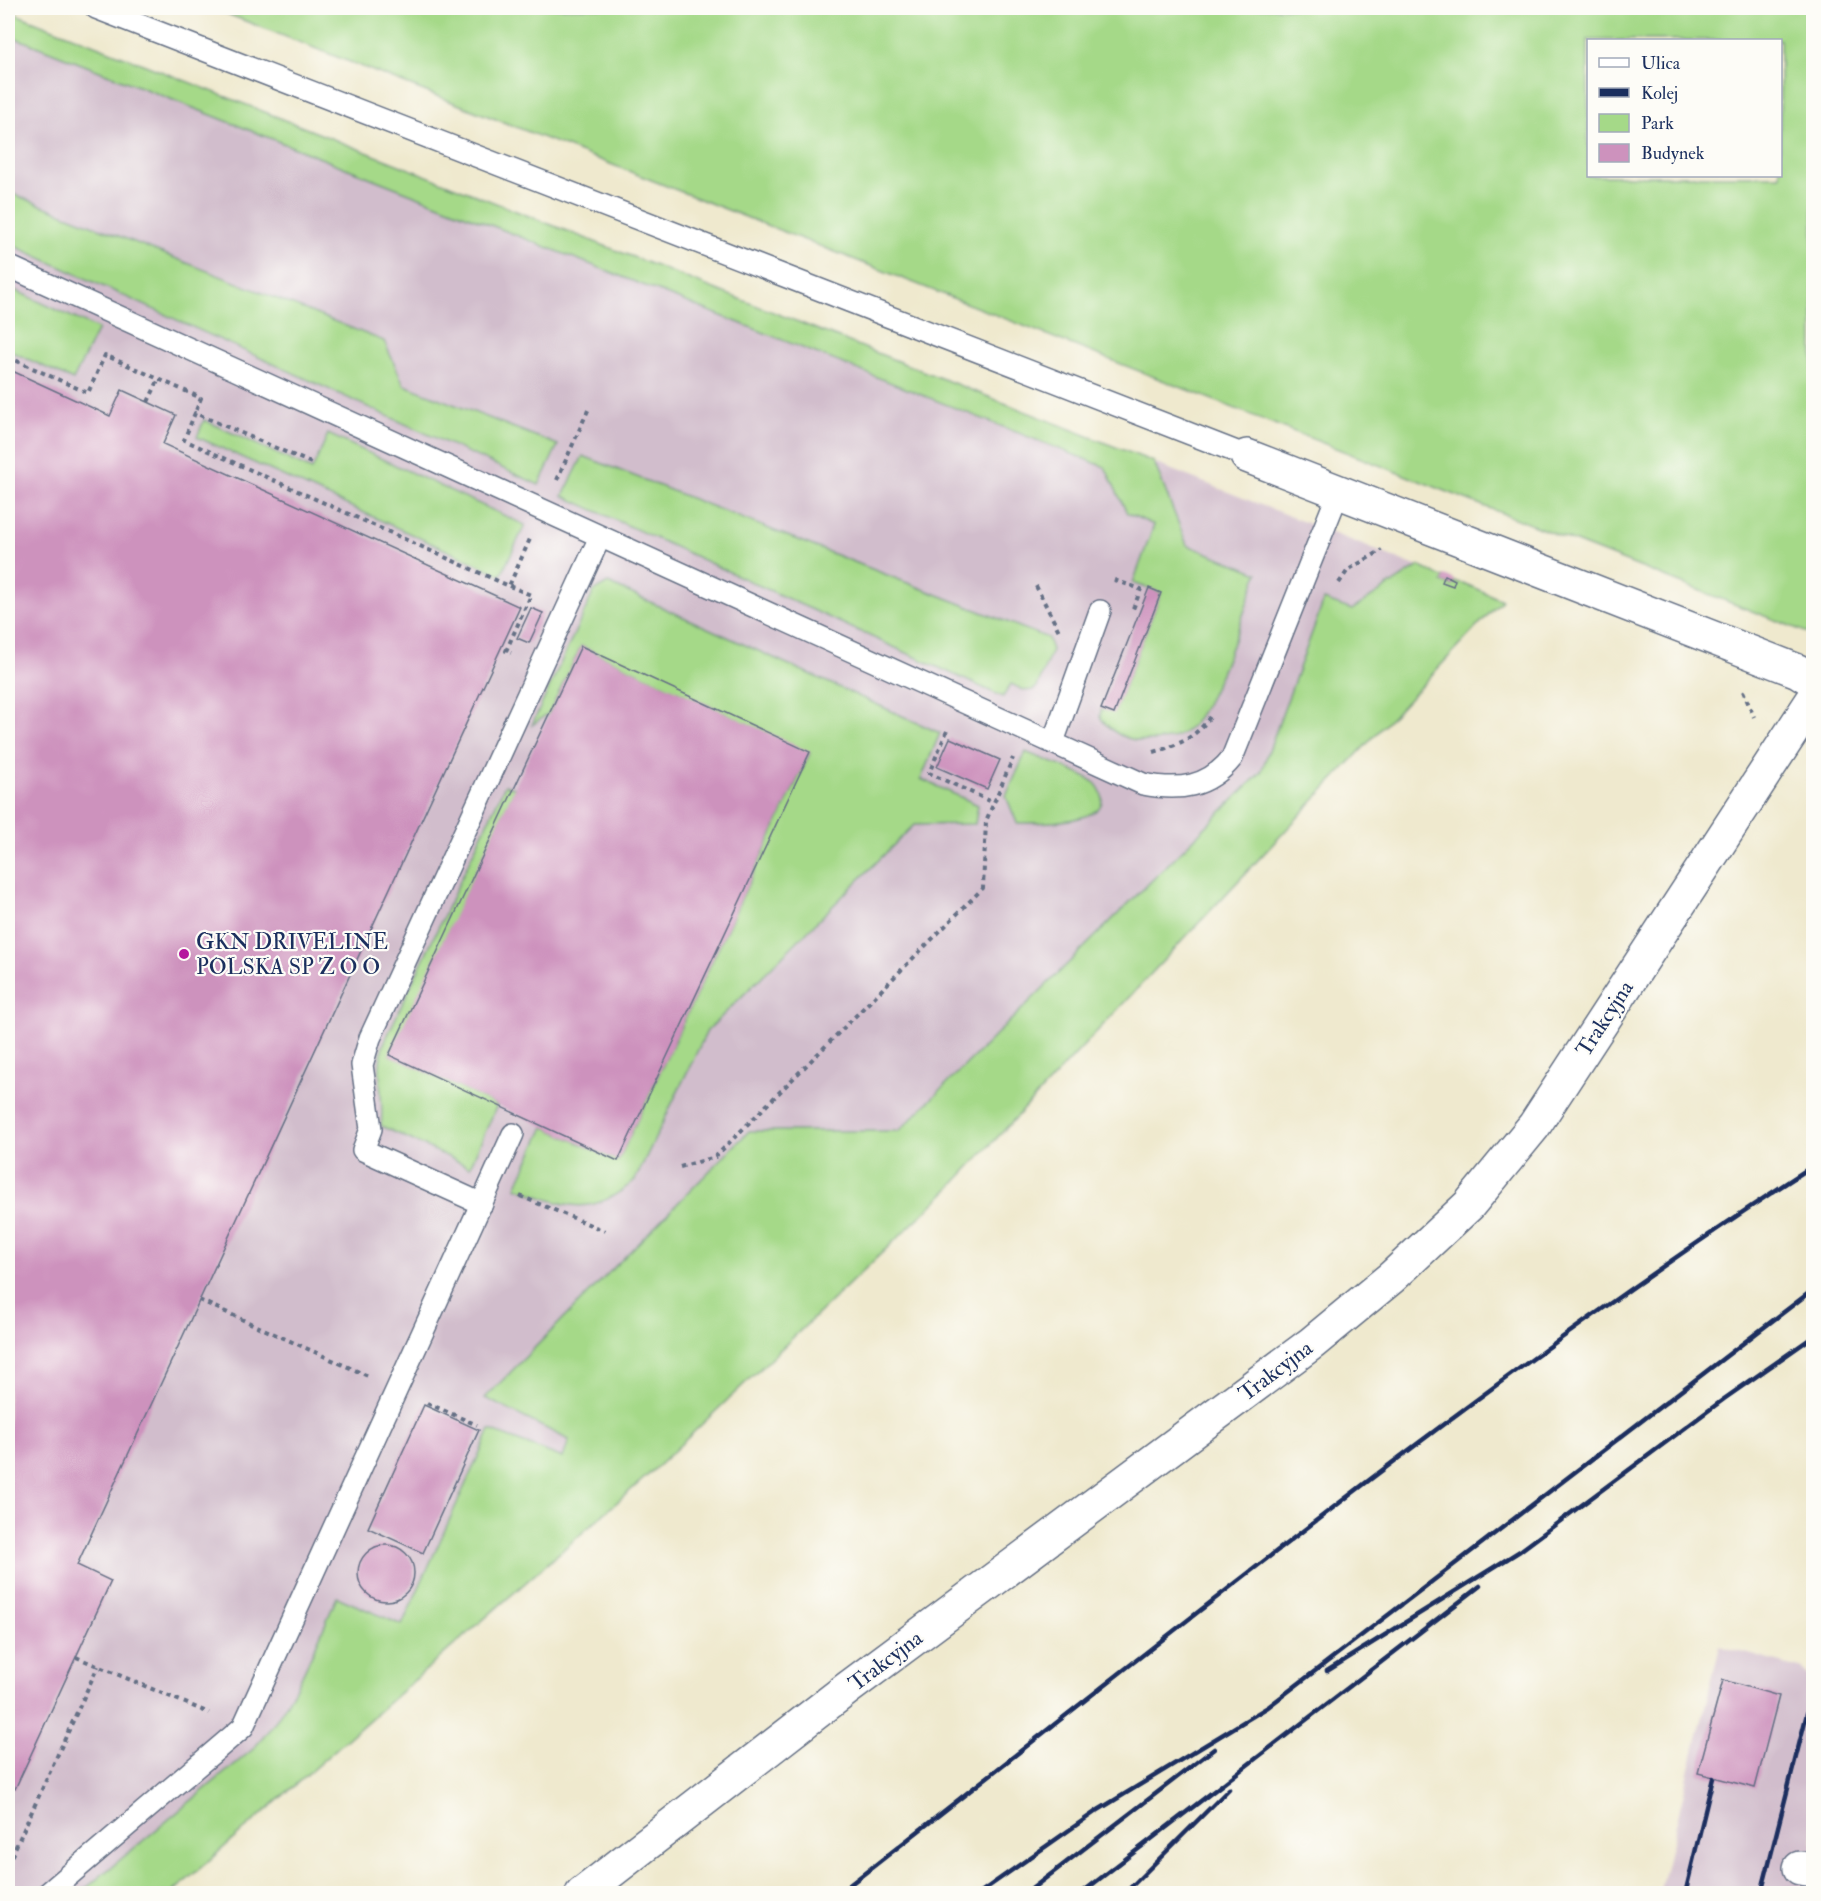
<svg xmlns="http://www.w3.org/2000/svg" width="1821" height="1901" font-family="'IM FELL Double Pica',serif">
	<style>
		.industrial { fill: #d1bdcc }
		.green { fill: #a5d988; stroke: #608473; stroke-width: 1.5; fill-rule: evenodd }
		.building { fill: #cd92bd }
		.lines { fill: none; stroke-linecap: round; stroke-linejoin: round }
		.lane-casing { stroke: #657085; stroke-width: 24 }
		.street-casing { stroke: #657085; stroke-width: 36 }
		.path { stroke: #657085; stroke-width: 4; stroke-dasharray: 4.5 4.5; stroke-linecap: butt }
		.lane { stroke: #fff; stroke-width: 21 }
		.street { stroke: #fff; stroke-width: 33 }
		.rail { stroke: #1b2f5e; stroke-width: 4.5 }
		.poi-dot { fill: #b5179e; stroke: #fdfcf7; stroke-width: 2 }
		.labels { text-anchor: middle; stroke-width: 4.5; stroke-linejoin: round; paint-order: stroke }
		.poi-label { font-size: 22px; fill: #1b2f5e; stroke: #fdfcf7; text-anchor: start }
		.street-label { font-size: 22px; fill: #1b2f5e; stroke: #fdfcf7 }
	</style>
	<rect width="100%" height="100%" fill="#fdfcf7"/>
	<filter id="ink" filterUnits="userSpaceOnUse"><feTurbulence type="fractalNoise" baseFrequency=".0167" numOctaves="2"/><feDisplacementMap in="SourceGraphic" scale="12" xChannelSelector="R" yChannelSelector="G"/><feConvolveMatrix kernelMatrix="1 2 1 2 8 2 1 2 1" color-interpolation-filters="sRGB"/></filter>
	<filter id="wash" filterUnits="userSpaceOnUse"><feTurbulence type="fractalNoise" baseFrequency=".008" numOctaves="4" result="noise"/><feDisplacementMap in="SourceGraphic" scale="24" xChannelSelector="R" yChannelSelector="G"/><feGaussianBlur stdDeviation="1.35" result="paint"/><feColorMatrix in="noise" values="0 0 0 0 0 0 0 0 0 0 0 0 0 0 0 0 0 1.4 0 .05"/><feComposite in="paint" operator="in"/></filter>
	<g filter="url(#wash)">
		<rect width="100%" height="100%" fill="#efe9ce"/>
		<path class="industrial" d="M 8,11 L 1502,600 L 950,1188 L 171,1893 L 8,1893 Z
			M 1720,1646 L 1802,1669 L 1813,1680 L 1813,1893 L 1659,1894 Z"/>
		<path class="green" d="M 212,8 L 1813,8 L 1813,635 ZM 1780,40 L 1780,176 L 1588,176 L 1588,40 Z
			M 8,11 L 1154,462 L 1187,545 L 1258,573 C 1244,610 1214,709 1186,731 C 1176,739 1160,741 1147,741 C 1127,741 1111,733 1100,717 L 1101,709 L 1114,713 L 1161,593 L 1133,583 L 1154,525 L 1127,513 L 1105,467 L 8,35 Z
			M 8,192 L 384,341 L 404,385 L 558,445 L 539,485 L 8,243 Z
			M 8,287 L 98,329 L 73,380 L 8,350 Z
			M 204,420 L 312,470 L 328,434 L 525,525 L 501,575 L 197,437 Z
			M 583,456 L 1048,638 L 1052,650 L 1037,687 C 1028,695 1020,688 1011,684 L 1003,697 L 563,496 Z
			M 1419,566 L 1444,578 L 1442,582 L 1452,586 L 1455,582 L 1463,583 L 1502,600 L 950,1188 L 656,1468 L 172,1893 L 79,1894 L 252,1750 C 293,1707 313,1651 337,1597 L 402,1625 L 490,1430 L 563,1458 L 569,1440 L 485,1398 L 749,1131 L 899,1131 L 1261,772 L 1324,600 L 1352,610 Z
			M 608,583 L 940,733 L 921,779 L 978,805 L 975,824 L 914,825 L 707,1031 L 635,1180 C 591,1219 566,1207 516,1187 L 544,1127 L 618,1161 L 810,753 L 581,646 L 549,713 L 532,725 L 594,591 Z
			M 1026,752 C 1046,761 1079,771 1095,783 C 1099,787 1103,794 1102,800 C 1101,824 1035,823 1017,823 L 1006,796 Z
			M 505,785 L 515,788 L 390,1055 L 497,1105 L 470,1167 L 381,1126 C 385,1097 374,1072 384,1043 Z"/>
		<g id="blocks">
			<path class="building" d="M 8,369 L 110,416 L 122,390 L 148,402 L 176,415 L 163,444 L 520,607 L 77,1565 L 111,1581 L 15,1789 L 8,1785 Z
				M 1445,575 L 1455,580 L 1453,586 L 1442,582 Z
				M 1149,588 L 1161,593 L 1114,714 L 1101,709 Z
				M 531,608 L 543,613 L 529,643 L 517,638 Z
				M 581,646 L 810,752 L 618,1161 L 389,1055 Z
				M 950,738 L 1000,760 L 987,789 L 937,767 Z
				M 424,1405 L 479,1430 L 423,1553 L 368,1528 Z
				M358 1573a28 28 0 1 1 56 0a28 28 0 1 1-56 0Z
				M 1723,1680 L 1779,1696 L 1755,1788 L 1698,1773 Z"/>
		</g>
	</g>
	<g filter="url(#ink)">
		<use href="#blocks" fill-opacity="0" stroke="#657085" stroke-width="1.5"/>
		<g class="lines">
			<defs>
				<path id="lane" d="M 96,8 L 1247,456
					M 8,266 L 1143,784 C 1179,791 1208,788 1232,758 L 1339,491
					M 1053,742 L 1100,611
					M 482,1204 L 363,1150 L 371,1129 L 362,1065 L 370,1038 L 600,537
					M 47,1894 L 243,1727 L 513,1134"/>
				<path id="street" d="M 1247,456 L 1798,671 L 1814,681
					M 1800,1868 L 1814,1870
					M 582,1894 L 848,1688 L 1312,1343 L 1392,1277 L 1469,1205 L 1534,1126 L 1814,698"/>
			</defs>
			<use href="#lane" class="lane-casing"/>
			<use href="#street" class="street-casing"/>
			<path class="path" d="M 8,357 L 88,393 L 105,355 L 201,398 L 195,413
				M 148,402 L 159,379
				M 311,463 L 195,413 L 184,440 L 509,586 L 530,539
				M 557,480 L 589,408
				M 1114,580 L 1141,589 L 1133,609
				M 1339,583 L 1348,570 L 1382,550
				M 509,586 L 531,595 L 506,651 L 511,653
				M 1036,586 L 1059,631
				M 1743,691 L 1754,717
				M 947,731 L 929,773 L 992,802
				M 1154,752 C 1179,745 1197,737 1211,715
				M 680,1167 L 715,1157 L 983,888 L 986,821 L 1013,758
				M 520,1196 L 605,1231
				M 199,1300 L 368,1376
				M 427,1403 L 477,1425
				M 76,1657 L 209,1713
				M 8,1864 L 98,1666"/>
			<use href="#lane" class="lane"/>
			<use href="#street" class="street"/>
			<path class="rail" d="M 1327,1671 L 1520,1551 L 1724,1399 L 1814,1336
				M 838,1894 C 1158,1645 1473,1386 1814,1165
				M 978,1894 L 1095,1812 L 1268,1707 L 1814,1289
				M 1025,1894 L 1214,1749
				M 1080,1894 L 1480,1586
				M 1124,1894 L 1229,1789
				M 1685,1894 L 1713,1778
				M 1761,1894 L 1814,1686"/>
		</g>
	</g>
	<circle class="poi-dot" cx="184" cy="954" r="6"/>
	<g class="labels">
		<g class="poi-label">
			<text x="196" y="949">GKN DRIVELINE<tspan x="196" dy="25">POLSKA SP Z O O</tspan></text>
		</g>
		<g class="street-label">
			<text transform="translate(1604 1018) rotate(-57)" y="8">Trakcyjna</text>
			<text transform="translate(1275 1370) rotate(-37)" y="8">Trakcyjna</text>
			<text transform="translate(885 1660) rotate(-37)" y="8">Trakcyjna</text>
		</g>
	</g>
	<rect width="1821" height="1901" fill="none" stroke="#fdfcf7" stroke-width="30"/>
	<rect x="1587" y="39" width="195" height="138" fill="#fdfcf7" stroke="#a3aaba" stroke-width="1.5"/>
	<rect x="1599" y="58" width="30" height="9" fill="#ffffff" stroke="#a3aaba" stroke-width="1.5"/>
	<text x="1641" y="69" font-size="18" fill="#1b2f5e">Ulica</text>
	<rect x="1599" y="88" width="30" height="9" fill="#1b2f5e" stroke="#a3aaba" stroke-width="1.5"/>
	<text x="1641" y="99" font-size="18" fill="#1b2f5e">Kolej</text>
	<rect x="1599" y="114" width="30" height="18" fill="#a5d988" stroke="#a3aaba" stroke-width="1.5"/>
	<text x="1641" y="129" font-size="18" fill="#1b2f5e">Park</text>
	<rect x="1599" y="144" width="30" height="18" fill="#cd92bd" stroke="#a3aaba" stroke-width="1.5"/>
	<text x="1641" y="159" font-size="18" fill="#1b2f5e">Budynek</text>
</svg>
